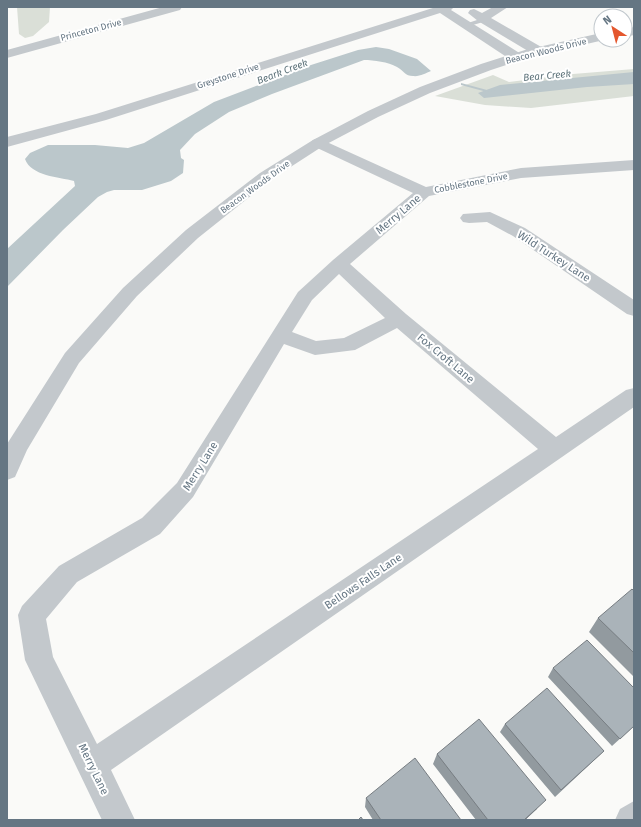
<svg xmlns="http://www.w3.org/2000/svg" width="641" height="827" font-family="'Fira Sans',sans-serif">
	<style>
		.green { fill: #dadfd7 }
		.water { fill: #bbc7cb }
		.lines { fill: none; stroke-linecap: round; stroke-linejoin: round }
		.stream { fill: #bbc7cb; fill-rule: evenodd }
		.service { fill: #c3c8cc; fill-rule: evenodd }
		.minor { fill: #c3c8cc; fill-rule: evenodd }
		.tertiary { fill: #c3c8cc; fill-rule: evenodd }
		.wall { fill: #929a9f }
		.shaded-wall { fill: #777d82 }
		.building { fill: #aab3b9; stroke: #777d82 }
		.labels { text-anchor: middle; stroke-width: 4; stroke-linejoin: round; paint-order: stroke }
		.far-street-label { font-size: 9px; fill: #657683; stroke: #fff }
		.far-water-label { font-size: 10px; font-style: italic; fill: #60757c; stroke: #fff }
		.street-label { font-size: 11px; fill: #657683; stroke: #fff }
	</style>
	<rect width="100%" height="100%" fill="#fafaf8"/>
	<path class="green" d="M 17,7 L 50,7 L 49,22 L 33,36 L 25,38 L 19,34 Z
		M 634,69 L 634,96 L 531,108 L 485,105 L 435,96 L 493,75 L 509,82 L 573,74 Z"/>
	<path class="water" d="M 376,47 L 389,49 L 417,59 L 431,71 C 426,73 419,77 413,76 C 405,76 404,71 397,67 C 388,62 374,60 364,60 L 272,94 L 229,112 L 195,134 L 180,150 L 181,158 L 184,160 L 183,173 L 171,181 L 142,190 L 114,190 L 107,192 L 98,197 L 63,230 L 7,287 L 7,249 L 75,186 L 74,181 C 59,177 31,176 25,159 L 30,153 L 48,145 L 95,145 L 128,148 L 144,143 L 214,102 L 311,65 L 358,50 Z
		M 634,72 L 634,84 L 587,87 L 484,98 L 478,93 L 500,85 Z"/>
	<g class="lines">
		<path class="stream" d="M 461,83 L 487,90 L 494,89 L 496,90 L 487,92 L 461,85 Z"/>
		<path class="service" d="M 483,18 L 489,18 L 490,20 L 466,27 L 462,25 Z"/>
		<path class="minor" d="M 163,7 L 182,7 L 180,10 L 7,58 L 7,50 Z
			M 436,7 L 454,7 L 451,10 L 521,54 L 523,57 L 521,60 L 511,60 L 440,13 L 106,120 L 7,147 L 7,137 L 96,114 Z
			M 493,7 L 508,7 L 491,18 L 543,48 L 544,51 L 543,54 L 533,54 L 478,21 L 468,13 L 470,10 L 474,9 L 482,13 Z
			M 318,138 L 426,187 L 521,168 L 634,160 L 634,170 L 521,178 L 429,196 L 350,264 L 406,314 L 556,437 L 626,390 L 634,388 L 634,407 L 111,770 L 135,820 L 102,820 L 25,660 L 18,615 L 22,606 L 59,566 L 142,518 L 177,483 L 298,292 L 333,260 L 413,193 L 313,146 L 310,143 L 313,140 ZM 339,274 L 385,318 L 344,338 L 316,341 L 292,332 L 312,300 ZM 397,328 L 538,449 L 97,744 L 53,657 L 46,619 L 77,582 L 160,534 L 193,497 L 284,344 L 315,355 L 355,350 Z
			M 490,212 L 525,228 L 634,300 L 634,316 L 627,314 L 513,236 L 487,222 L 469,223 L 463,222 L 460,218 L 463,214 Z
			M 634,801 L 634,820 L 615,820 L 620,809 Z"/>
		<path class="tertiary" d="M 634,27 L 634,35 L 625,37 L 625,29 Z
			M 601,33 L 601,40 L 604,40 L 534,56 L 491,70 L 430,93 L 378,117 L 323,146 L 272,179 L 198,238 L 137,296 L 79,363 L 27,450 L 15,477 L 7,480 L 7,444 L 65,353 L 123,288 L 186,230 L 260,173 L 313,140 L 368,111 L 420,87 L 481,64 L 525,50 Z"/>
	</g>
	<path class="wall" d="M 634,591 L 634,677 L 589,632 L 598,618 Z
		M 553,668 L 634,726 L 612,746 L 548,677 Z
		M 505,724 L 604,751 L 555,797 L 500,732 Z
		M 437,754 L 537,809 L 525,820 L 476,820 L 433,764 Z
		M 366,798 L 461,820 L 373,820 L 365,807 Z"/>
	<path class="shaded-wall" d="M 546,800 L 525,820 L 524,820 Z"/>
	<path class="building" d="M 632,589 L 634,591 L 634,653 L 598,618 Z
		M 587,640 L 634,688 L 634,726 L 620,739 L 553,668 Z
		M 547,688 L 604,751 L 561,790 L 505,724 Z
		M 479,719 L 546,800 L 524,820 L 488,820 L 437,754 Z
		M 415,758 L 461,820 L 381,820 L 366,798 Z
		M 361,817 L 363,820 L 358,820 Z"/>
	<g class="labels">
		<g class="far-street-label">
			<text transform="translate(91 30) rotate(-15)" y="3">Princeton Drive</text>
			<text transform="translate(546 51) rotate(-14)" y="3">Beacon Woods Drive</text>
			<text transform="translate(228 76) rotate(-18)" y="3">Greystone Drive</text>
			<text transform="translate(471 183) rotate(-11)" y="3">Cobblestone Drive</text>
			<text transform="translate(255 187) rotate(-36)" y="3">Beacon Woods Drive</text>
		</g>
		<g class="far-water-label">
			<text transform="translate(282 71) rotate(-21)" y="4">Beark Creek</text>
			<text transform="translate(547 75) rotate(-5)" y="4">Bear Creek</text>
		</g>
		<g class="street-label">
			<text transform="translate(398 214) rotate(-40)" y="4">Merry Lane</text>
			<text transform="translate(554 256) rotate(33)" y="4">Wild Turkey Lane</text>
			<text transform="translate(446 358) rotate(40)" y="4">Fox Croft Lane</text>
			<text transform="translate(200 466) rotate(-58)" y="4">Merry Lane</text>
			<text transform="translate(363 581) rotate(-34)" y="4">Bellows Falls Lane</text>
			<text transform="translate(94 769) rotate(64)" y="4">Merry Lane</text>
		</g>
	</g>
	<rect width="641" height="827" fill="none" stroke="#657683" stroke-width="16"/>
	<g transform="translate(613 28) rotate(324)"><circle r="19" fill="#ffffff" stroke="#c1c8cd"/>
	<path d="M0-3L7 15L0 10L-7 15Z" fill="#e4572e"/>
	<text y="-6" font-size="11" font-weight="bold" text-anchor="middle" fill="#657683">N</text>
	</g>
</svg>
